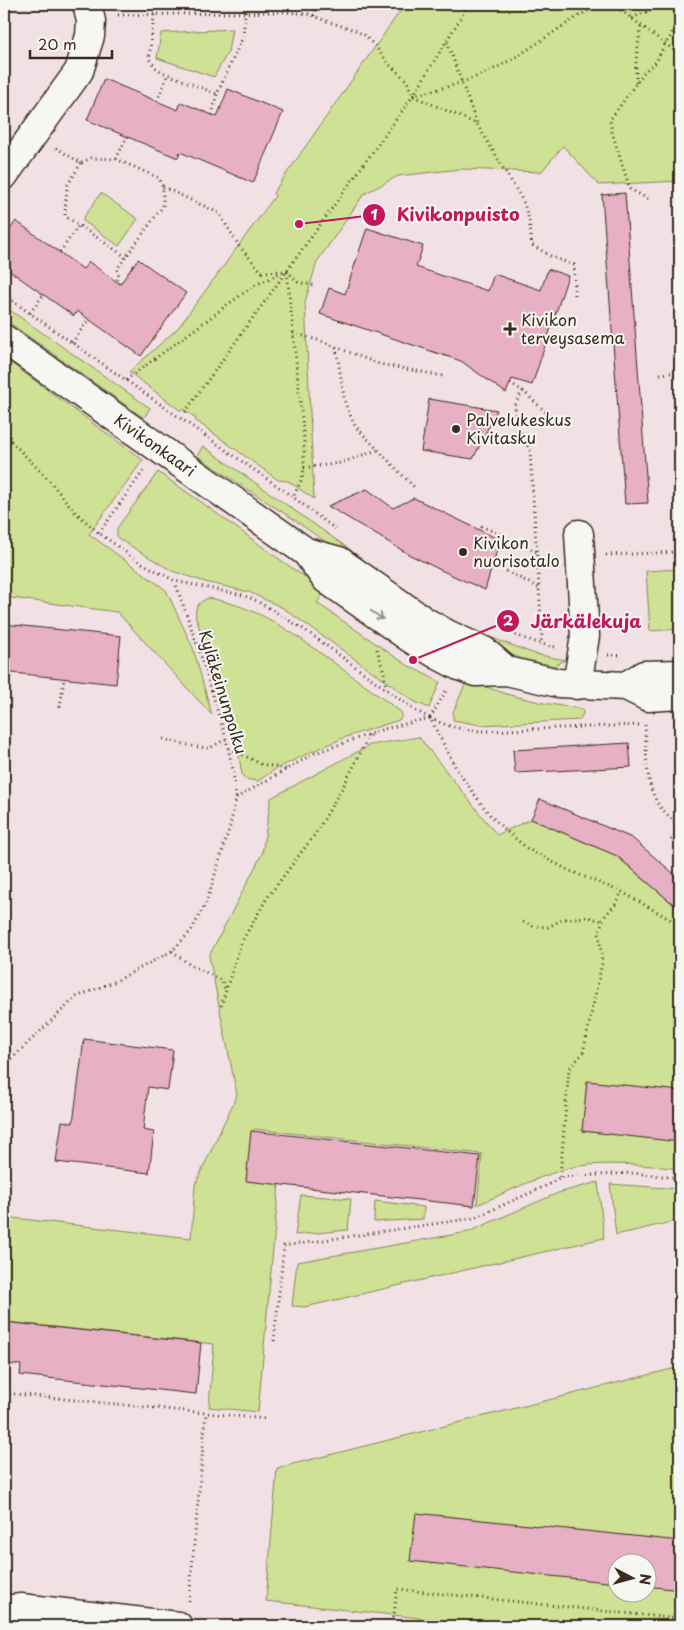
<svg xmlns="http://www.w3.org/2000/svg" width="684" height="1630" font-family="'Playpen Sans',sans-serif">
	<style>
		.green { fill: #cfe195; stroke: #85865a; fill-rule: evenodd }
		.building { fill: #e8b0c4; stroke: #3b2a1e }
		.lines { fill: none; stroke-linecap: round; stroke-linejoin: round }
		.minor-casing { stroke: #3b2a1e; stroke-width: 31 }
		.path { stroke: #3b2a1e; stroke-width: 3; stroke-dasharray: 1 4; stroke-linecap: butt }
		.minor { stroke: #f6f6f2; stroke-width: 28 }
		.oneway { stroke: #989088 }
		.poi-dot { fill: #3b2a1e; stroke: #f6f6f2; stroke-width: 2 }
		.labels { text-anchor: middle; stroke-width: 4; stroke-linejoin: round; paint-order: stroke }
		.poi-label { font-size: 16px; fill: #3b2a1e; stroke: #f6f6f2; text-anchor: start }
		.street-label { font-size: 16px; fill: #3b2a1e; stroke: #f6f6f2 }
		.leader { fill: none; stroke: #c2185b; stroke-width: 2 }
		.callout-dot { fill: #c2185b; stroke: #f6f6f2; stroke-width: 2 }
		.mark-label { font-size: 15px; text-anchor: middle; font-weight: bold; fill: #fff }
		.callout-label { font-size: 18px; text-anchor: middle; font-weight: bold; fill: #c2185b; stroke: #f6f6f2; stroke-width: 4; stroke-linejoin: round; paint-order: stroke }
	</style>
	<rect width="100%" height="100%" fill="#f2e1e4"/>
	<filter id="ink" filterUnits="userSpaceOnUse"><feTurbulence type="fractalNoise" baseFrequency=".02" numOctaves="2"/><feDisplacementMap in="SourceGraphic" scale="10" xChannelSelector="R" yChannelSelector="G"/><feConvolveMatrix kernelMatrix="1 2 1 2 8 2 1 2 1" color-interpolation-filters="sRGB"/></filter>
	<g filter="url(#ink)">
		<path class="green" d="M 405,4 L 677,4 L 680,5 L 680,181 L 599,185 L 563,146 L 541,172 L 460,169 L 398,176 L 364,194 L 317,262 L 305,302 L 314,499 L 288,481 L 278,480 L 195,420 L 196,418 L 183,409 L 181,411 L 129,372 L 178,328 L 275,196 L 273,193 Z
			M 232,29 L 228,52 L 214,77 L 157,58 L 161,33 Z
			M 101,193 L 138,219 L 119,246 L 82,220 Z
			M 4,306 L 150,408 L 144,418 L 4,319 Z
			M 4,358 L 143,460 L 89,534 L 166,590 L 193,648 L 212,715 L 117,612 L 4,597 Z
			M 203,446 L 352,551 L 348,558 L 296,521 L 197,456 Z
			M 158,472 C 215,510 268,553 325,591 L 317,603 L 407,665 L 440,682 L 429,708 L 415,702 L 283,608 L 249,592 L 205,582 L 172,571 L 119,539 L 117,536 L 117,528 Z
			M 678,569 L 680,629 L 650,631 L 646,571 Z
			M 208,598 C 260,607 291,632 333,662 C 356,679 378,695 401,712 L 402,716 L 399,720 L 346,737 L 313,751 L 274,770 L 258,781 L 245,779 L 242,774 L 235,734 L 196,618 C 194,607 198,603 208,598 Z
			M 487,636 L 535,654 L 565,660 L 555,666 L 523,659 L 484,645 Z
			M 467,680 L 506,694 L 543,703 L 582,709 L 583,713 L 580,720 L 480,725 L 453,720 L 453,712 Z
			M 419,737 L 497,835 L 531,819 L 615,855 L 680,910 L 680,1169 C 648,1165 592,1160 562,1170 C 533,1179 505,1193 477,1205 L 482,1154 L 254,1129 L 248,1180 L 279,1183 L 258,1412 L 209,1407 L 214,1344 L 8,1322 L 4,1320 L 4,1217 L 191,1238 L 195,1185 L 237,1095 L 209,956 L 262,854 L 271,798 L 370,745 Z
			M 598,1182 L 604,1238 L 305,1307 L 292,1306 L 297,1262 L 468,1232 L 558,1193 Z
			M 610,1184 L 680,1189 L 680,1220 L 616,1235 Z
			M 301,1195 L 351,1199 L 348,1230 L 295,1235 Z
			M 375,1201 L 424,1207 L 423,1219 L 374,1222 Z
			M 680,1367 L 680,1626 L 492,1626 L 266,1601 L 277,1468 ZM 616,1562 L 646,1562 L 646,1592 L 616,1592 Z"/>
		<path class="building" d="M 104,79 L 178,110 L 181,102 L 217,117 L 228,89 L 283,112 L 253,183 L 180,152 L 178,158 L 87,120 Z
			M 625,193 L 648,503 L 625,504 L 602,195 Z
			M 16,221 L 83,269 L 89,262 L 120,284 L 138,259 L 186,293 L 141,356 L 77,311 L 74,316 L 4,267 L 4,238 Z
			M 367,228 L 423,246 L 416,267 L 488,291 L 494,274 L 541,290 L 548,269 L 568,276 L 532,385 L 512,379 L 506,393 L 461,361 L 320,314 L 329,288 L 345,294 Z
			M 429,399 L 497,410 L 473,459 L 421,451 Z
			M 367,489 L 393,508 L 414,498 L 500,540 L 485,590 L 447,573 L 410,555 L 328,506 Z
			M 4,624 L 121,636 L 116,684 L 4,672 Z
			M 629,743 L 631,767 L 515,773 L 513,750 Z
			M 540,799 L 632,838 L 680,879 L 680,910 L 617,856 L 531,819 Z
			M 84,1039 L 173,1050 L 168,1090 L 148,1087 L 143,1130 L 154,1132 L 149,1173 L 56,1162 L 62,1121 L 73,1123 Z
			M 587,1081 L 680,1091 L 680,1142 L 582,1131 Z
			M 251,1131 L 480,1156 L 474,1206 L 246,1181 Z
			M 4,1322 L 201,1343 L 196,1394 L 20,1375 L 21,1365 L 4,1364 Z
			M 416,1513 L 680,1541 L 680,1590 L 646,1586 L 646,1562 L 616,1562 L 616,1583 L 410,1561 Z"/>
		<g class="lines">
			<defs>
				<path id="minor" d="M 4,175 L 79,71 L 90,36 L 91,21 L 87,4
					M 4,339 L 306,552 L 326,579 L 410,638 L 438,655 L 459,666 L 475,672 L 507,671 L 558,683 L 626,686 L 648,697 L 680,695
					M 306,552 L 339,561 L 424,621 L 447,634 L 484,651 L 507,671
					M 577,685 L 585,636 L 579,534
					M 626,686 L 644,675 L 680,674
					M 4,1610 L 21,1608 L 178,1626"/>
			</defs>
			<use href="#minor" class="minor-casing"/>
			<path class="path" d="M 183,4 L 183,14
				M 613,4 L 680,55
				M 118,15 L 283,12 L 310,14 L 326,21 L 355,30 L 364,35 L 375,46 L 390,65 L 407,81 L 413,96 L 477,124 L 523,201 L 529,219 L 532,245 L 552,257 L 574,265 L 575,299
				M 154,15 L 149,59 L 155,67 L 162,72 L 217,94 L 243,37 L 246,4
				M 314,16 L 316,4
				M 632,18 L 665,4
				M 447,42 L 477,124
				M 636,83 L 636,60 L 641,25
				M 413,95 C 445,89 479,78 507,62 C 539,44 568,20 601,4
				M 157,101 L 168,74
				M 212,115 L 217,94
				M 56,148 L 81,163 L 91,158 L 116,159 L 159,178 L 163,187 L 163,206 L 117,269 L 119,277 L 116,281
				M 116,159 L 127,137
				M 81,163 L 67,186 L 65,216 L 126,257
				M 163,187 L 219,213 L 239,246 L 262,272 L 287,271 L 298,282 L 316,286
				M 648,199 L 630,189 L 612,132 L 610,120 L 645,71 L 656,62 L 665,44 L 671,36 L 676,21 L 677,4
				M 60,252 L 79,225
				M 287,272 L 304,439 L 304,468 L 302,479 L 293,497
				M 4,295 L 293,497 L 335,529
				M 30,313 L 43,295
				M 293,333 L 321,341 L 379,364 L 443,376
				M 72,343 L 89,319
				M 336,347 L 345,403 L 355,426 L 414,487
				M 660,374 L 680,372
				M 126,380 L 253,286 L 286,271
				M 510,383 L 523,391 L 550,416
				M 523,391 L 515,403 L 515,420 L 530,451 L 542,633 L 541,644
				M 185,412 L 413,96 L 469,4
				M 4,434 L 48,479 L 75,512 L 99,533 L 138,561 L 175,581 L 242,595 L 257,601 L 305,630 L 416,711 L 430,718 L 457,770 L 488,813 L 505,830 L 528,849 L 570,871 L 622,892 L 680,925
				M 304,468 L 341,463 L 377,450
				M 481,526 L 537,552
				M 99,533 L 144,470
				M 606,555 L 680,552
				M 493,564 L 539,588
				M 506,632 L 541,644 L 555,647
				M 377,649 L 384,672 L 386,689
				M 608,655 L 622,655
				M 60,707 L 64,679
				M 430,718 C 448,727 463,730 483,731 L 639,725
				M 430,718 L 446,691
				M 645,725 C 647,752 644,786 661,808 C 667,815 674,821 680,828
				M 163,739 L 197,747 L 210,748 L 226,739
				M 229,748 L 261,764 L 286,769
				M 236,798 L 315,753 L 384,729 L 430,718
				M 671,840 L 680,829
				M 523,922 L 533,926 L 548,927 L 564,919 L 588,917 L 602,921
				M 172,951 L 189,964 L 221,980 L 226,990
				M 221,1006 L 241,943 L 267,898 L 316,833 L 345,783 L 370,734
				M 4,1066 L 76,997 L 116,981 L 172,951 L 191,931 L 207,901 L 230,826 L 236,798 L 233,770 L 226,739 L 202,659 L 175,582
				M 560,1177 L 569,1069 L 583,1053 L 602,963 L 599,932 L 604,917 L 616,904 L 622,892
				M 274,1341 L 284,1246 L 474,1218 L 550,1184 L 560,1177 L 633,1173 L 680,1178
				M 4,1393 L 266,1419
				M 189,1601 L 206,1413
				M 393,1623 L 397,1589 L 680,1619"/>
			<use href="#minor" class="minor"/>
		</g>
		<defs><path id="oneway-shaft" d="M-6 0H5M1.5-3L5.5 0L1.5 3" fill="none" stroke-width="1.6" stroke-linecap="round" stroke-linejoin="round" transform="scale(1.25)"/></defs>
		<use class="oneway" href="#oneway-shaft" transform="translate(377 615) rotate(35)"/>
	</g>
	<g class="poi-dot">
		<path d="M507.5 321.5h5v5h5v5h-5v5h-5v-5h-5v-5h5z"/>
		<circle cx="456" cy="429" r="5"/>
		<circle cx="463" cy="552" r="5"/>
	</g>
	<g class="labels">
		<g class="poi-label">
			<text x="521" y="326">Kivikon<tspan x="521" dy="18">terveysasema</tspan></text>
			<text x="466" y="426">Palvelukeskus<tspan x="466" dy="18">Kivitasku</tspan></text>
			<text x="473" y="549">Kivikon<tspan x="473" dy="18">nuorisotalo</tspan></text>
		</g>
		<g class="street-label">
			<text transform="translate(155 445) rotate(35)" y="6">Kivikonkaari</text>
			<text transform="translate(223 692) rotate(73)" y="6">Kyläkeinunpolku</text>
		</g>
	</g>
	<path class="leader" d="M299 224L374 215M413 660L508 621"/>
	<g class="callout-dot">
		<circle cx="299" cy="224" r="5"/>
		<circle cx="413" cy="660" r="5"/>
		<circle cx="374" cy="215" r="12"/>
		<circle cx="508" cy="621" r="12"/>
	</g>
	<g class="mark-label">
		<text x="374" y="220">1</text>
		<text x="508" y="626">2</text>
	</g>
	<g class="callout-label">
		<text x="458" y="221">Kivikonpuisto</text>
		<text x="586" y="628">Järkälekuja</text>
	</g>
	<rect width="684" height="1630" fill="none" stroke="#f6f6f2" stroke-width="20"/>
	<rect x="10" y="10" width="664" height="1610" fill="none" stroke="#3b2a1e" stroke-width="2" filter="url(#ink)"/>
	<g transform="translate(632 1578) rotate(96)"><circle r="24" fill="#f6f6f2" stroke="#aba49d"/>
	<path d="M0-4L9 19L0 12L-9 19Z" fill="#3b2a1e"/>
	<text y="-8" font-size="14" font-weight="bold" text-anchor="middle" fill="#3b2a1e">N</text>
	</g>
	<path d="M30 50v8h82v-8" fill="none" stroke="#3b2a1e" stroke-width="2.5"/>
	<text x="38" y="50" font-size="15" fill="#3b2a1e" stroke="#f6f6f2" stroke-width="4" paint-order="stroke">20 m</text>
</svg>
